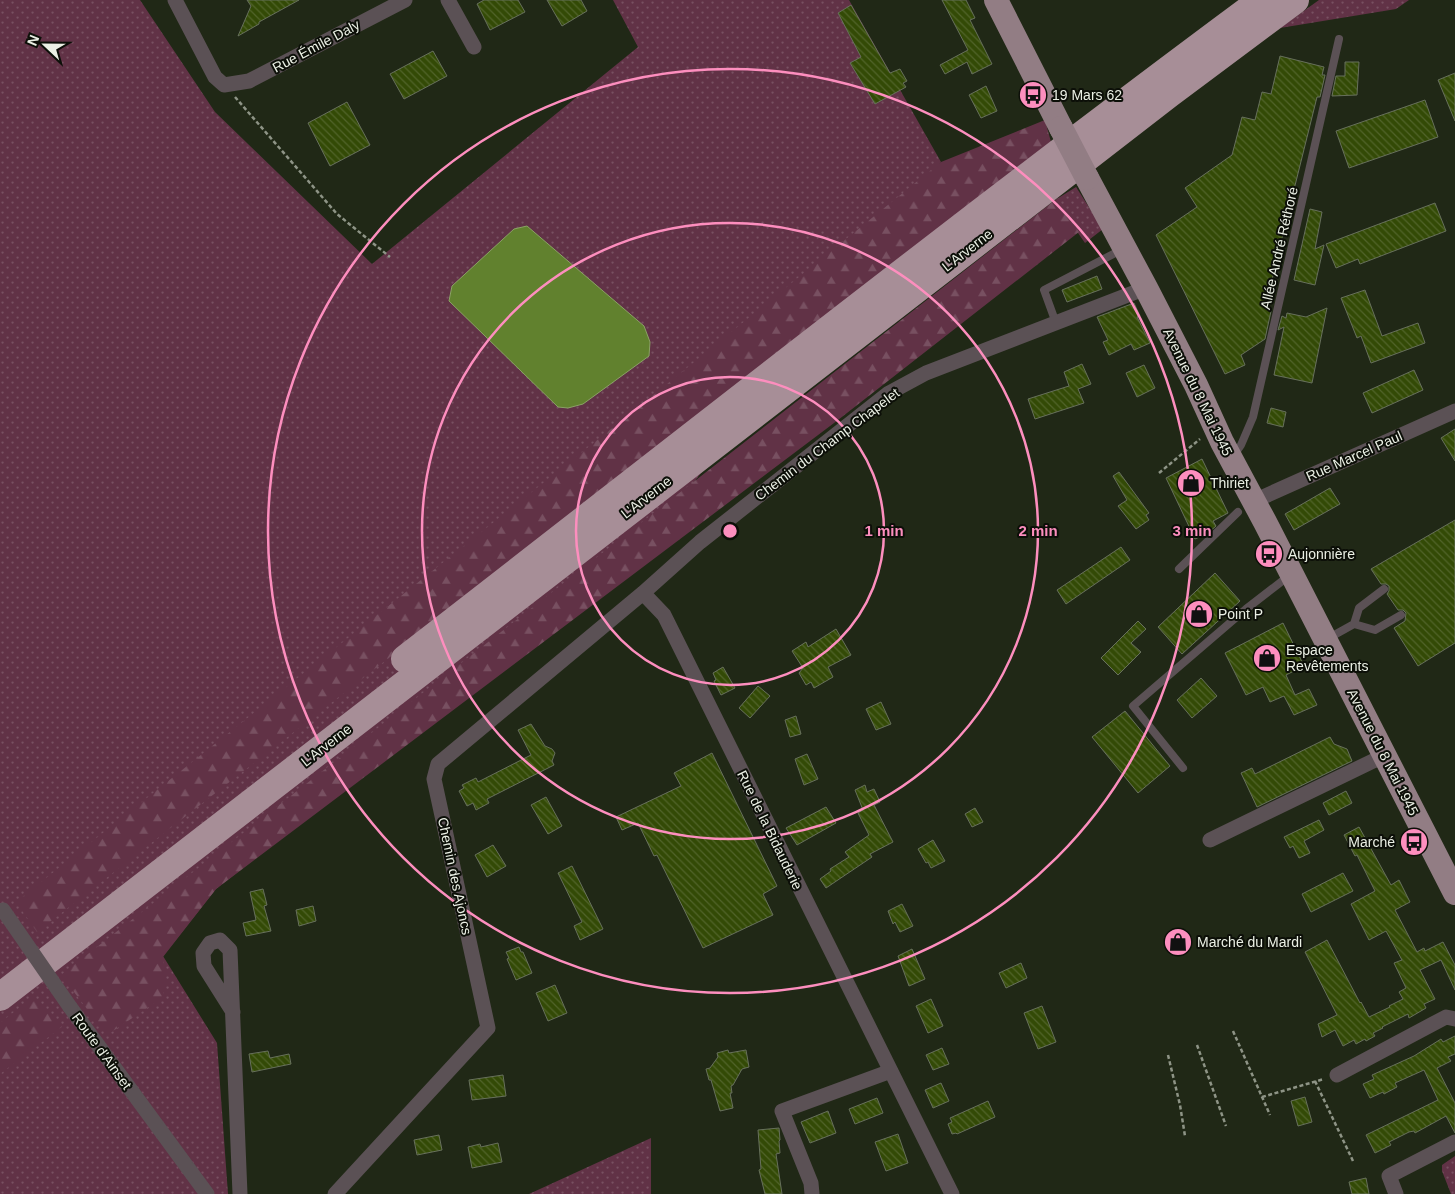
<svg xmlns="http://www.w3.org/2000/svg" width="1455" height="1194" font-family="Helvetica,sans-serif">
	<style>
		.grass { fill: url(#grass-dots) }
		.forest { fill: url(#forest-firs) }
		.water { fill: #61812e; stroke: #8aa265 }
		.building { fill: url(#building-back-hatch); stroke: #67705c }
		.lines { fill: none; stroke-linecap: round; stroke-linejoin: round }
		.path { stroke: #8e9486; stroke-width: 2.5; stroke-dasharray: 4 2.5; stroke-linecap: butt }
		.lane { stroke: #5b5155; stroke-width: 8 }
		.street { stroke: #5b5155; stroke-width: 15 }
		.primary { stroke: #927d84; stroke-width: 24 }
		.highway { stroke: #a78e97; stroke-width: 28 }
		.street-bridge { stroke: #5b5155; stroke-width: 15 }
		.primary-bridge { stroke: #927d84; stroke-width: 24 }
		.ring { fill: none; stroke: #fd8ebe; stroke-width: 2.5 }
		.labels { text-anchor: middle; stroke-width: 4; stroke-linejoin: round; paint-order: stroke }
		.street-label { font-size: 14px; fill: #ebf0e5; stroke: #0c0f08 }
		.poi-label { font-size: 14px; fill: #ebf0e5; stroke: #0c0f08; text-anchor: start }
		.centre { fill: #fd8ebe; stroke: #0c0f08; stroke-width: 2.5 }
		.ring-label { font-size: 15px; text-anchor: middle; font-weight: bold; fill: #fd8ebe; stroke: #0c0f08; stroke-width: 4; stroke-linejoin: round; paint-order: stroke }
	</style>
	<defs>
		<pattern id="grass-dots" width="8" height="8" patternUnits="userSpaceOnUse" patternTransform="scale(1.25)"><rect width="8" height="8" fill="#613246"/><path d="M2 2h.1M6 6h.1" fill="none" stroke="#785061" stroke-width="1.8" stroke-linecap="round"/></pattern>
		<pattern id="forest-firs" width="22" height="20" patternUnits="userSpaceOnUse" patternTransform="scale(1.25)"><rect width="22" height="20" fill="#613246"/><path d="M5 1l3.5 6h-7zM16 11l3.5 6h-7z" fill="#785061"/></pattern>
		<pattern id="building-back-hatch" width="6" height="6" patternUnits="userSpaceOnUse" patternTransform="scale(1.25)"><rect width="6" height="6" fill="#334a06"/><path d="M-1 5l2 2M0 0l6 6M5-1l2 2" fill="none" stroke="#51642a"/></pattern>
	</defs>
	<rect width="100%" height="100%" fill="#202816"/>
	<path class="grass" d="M 0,0 L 140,0 L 215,112 L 372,264 L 638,47 L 613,0 L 849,0 L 941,162 L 630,565 L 216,889 L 163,956 L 217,1043 L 228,1194 L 0,1194 Z
		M 1319,0 L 1409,0 L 1396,9 L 1280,28 Z
		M 1076,187 L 1103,229 L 1085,243 L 1055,200 Z
		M 651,1138 L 651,1194 L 529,1194 Z
		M 1455,1156 L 1455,1194 L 1451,1194 L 1442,1171 L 1442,1165 Z"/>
	<path class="forest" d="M 1045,120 L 1051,142 L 37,932 L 16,902 L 635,410 L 941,162 Z
		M 1055,200 L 1079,232 L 838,420 L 216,889 L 163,957 L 166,985 L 162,998 L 107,1035 L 61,975 Z
		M 33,997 L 63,1026 L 0,1074 L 0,1023 Z"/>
	<path class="water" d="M 527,226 L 644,326 L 650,342 L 649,356 L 583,404 L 568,408 L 558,407 L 449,301 L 452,286 L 514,229 Z"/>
	<path class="building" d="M 247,0 L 299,0 L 259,22 L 259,24 L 238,36 L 251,6 Z
		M 484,0 L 518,0 L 525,12 L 490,30 L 477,4 Z
		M 547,0 L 581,0 L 587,11 L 562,26 Z
		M 942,0 L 966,0 L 975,18 L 970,20 L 992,64 L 972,74 L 967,62 L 945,74 L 940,65 L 968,50 Z
		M 851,5 L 890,73 L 900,69 L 907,81 L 903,83 L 906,87 L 875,104 L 850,63 L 861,57 L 838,13 Z
		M 433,51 L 447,76 L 404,99 L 390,74 Z
		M 1280,56 L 1324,67 L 1322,75 L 1325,75 L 1320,97 L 1317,97 L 1275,266 L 1266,309 L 1271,311 L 1265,339 L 1241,355 L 1245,365 L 1225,374 L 1156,235 L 1197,207 L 1185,188 L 1232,155 L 1242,117 L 1255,120 L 1262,92 L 1271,94 Z
		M 1345,62 L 1359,62 L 1357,95 L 1332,96 L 1336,76 L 1345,76 Z
		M 1455,73 L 1455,121 L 1438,80 Z
		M 986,86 L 997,111 L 981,118 L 969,95 Z
		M 1425,100 L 1438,137 L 1349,168 L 1336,131 Z
		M 347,102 L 370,145 L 330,166 L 308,123 Z
		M 1435,203 L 1446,231 L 1360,264 L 1358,259 L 1336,268 L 1326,244 Z
		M 1310,209 L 1322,212 L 1315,249 L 1324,245 L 1315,285 L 1294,280 Z
		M 1097,276 L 1102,289 L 1067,302 L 1062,290 Z
		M 1365,290 L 1382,336 L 1418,323 L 1425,343 L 1371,363 L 1361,336 L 1357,338 L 1341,298 Z
		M 1134,303 L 1140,316 L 1137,317 L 1150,343 L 1134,350 L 1131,344 L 1109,355 L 1103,342 L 1108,340 L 1097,317 Z
		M 1327,308 L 1312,383 L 1274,375 L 1284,327 L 1278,330 L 1282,316 L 1286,318 L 1287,313 L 1306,317 Z
		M 1082,364 L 1091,384 L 1078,389 L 1084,403 L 1035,419 L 1028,399 L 1069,386 L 1064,372 Z
		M 1144,365 L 1155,388 L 1137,397 L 1126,373 Z
		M 1414,370 L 1423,390 L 1372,413 L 1363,393 Z
		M 1271,408 L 1286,412 L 1283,427 L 1267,423 Z
		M 1455,429 L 1455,461 L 1441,438 Z
		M 1202,459 L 1228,513 L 1213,521 L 1216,526 L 1208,533 L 1195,539 L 1166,478 Z
		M 1119,472 L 1149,513 L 1146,515 L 1149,520 L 1136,529 L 1118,506 L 1127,500 L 1113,476 Z
		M 1330,488 L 1340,504 L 1294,530 L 1285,514 Z
		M 1455,520 L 1455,643 L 1418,666 L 1394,628 L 1405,621 L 1406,613 L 1403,610 L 1398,610 L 1387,594 L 1389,591 L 1389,586 L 1386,584 L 1381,584 L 1371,569 Z
		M 1121,547 L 1130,560 L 1066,604 L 1057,590 Z
		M 1215,573 L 1240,601 L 1182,654 L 1158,627 Z
		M 1138,621 L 1146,629 L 1131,643 L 1141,652 L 1118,675 L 1101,658 Z
		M 1283,623 L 1304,666 L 1286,675 L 1295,695 L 1309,689 L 1317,705 L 1294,715 L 1284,696 L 1270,702 L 1263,687 L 1246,695 L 1225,653 Z
		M 836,629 L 851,655 L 828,667 L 833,677 L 814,688 L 811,682 L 806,685 L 799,673 L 803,668 L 792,651 L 806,642 L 808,647 Z
		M 723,667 L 735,688 L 721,695 L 714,681 L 716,680 L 713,673 Z
		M 1201,678 L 1217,696 L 1192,718 L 1177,700 Z
		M 758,686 L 770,696 L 750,718 L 739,708 Z
		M 881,702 L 891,724 L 876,730 L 866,709 Z
		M 1125,711 L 1170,766 L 1138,793 L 1092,737 Z
		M 796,716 L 801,734 L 790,737 L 785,720 Z
		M 531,724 L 545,746 L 552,749 L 555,753 L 552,761 L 554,765 L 487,799 L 489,803 L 476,810 L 473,803 L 467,806 L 459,791 L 464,788 L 462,785 L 476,778 L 478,782 L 531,755 L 518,730 Z
		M 1330,737 L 1334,744 L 1347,749 L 1352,761 L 1257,807 L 1241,773 L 1252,768 L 1255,774 Z
		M 712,753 L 777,886 L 763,894 L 773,915 L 703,948 L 657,855 L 654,856 L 638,823 L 622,830 L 616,817 L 681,786 L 674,773 Z
		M 807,754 L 818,779 L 804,785 L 795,759 Z
		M 865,785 L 867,792 L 874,789 L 880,802 L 874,805 L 893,842 L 870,854 L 872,857 L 826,888 L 820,879 L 831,871 L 830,869 L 849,857 L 845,852 L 869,835 L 858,813 L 863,810 L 855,790 Z
		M 1346,791 L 1352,803 L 1329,815 L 1323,803 Z
		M 546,797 L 562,826 L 548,834 L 531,805 Z
		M 826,807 L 836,823 L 797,845 L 786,828 Z
		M 975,808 L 983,822 L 972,827 L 965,814 Z
		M 1319,820 L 1324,830 L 1304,841 L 1310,853 L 1299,858 L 1293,846 L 1290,848 L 1284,837 Z
		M 1359,827 L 1391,885 L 1399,880 L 1410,902 L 1395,910 L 1417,952 L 1424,948 L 1425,951 L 1443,942 L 1455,965 L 1455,990 L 1441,960 L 1420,970 L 1435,999 L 1424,1004 L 1426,1008 L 1409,1018 L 1408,1014 L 1382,1027 L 1383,1028 L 1373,1033 L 1375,1036 L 1366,1041 L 1365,1039 L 1356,1044 L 1354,1040 L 1343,1046 L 1335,1030 L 1322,1037 L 1318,1024 L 1337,1015 L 1305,952 L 1327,940 L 1360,1003 L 1361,1002 L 1369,1017 L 1390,1007 L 1389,1006 L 1403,999 L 1399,992 L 1406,988 L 1394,963 L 1402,960 L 1386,931 L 1369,940 L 1351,904 L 1375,891 L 1357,855 L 1355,856 L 1344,835 Z
		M 933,840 L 945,861 L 931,868 L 928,862 L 926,863 L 918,849 Z
		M 493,845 L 506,866 L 487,877 L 475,855 Z
		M 572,866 L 603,929 L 580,940 L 574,926 L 582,922 L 558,873 Z
		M 1343,873 L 1353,891 L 1311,912 L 1302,894 Z
		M 263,889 L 267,905 L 264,906 L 271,931 L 246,936 L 243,923 L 256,920 L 250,892 Z
		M 902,904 L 913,926 L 900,932 L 895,922 L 893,924 L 888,911 Z
		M 313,906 L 316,921 L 299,926 L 296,910 Z
		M 519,947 L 521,952 L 523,952 L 532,973 L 516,980 L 507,959 L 509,958 L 506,952 Z
		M 912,949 L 925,979 L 909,986 L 898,956 Z
		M 1021,963 L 1027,978 L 1006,988 L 999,973 Z
		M 555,985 L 567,1013 L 548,1021 L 536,993 Z
		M 931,999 L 943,1026 L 928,1033 L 916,1006 Z
		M 1042,1006 L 1056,1042 L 1038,1049 L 1024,1013 Z
		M 1455,1036 L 1455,1054 L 1448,1057 L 1451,1061 L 1437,1068 L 1455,1103 L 1455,1133 L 1446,1116 L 1415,1133 L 1414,1131 L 1409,1132 L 1389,1142 L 1391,1145 L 1375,1153 L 1366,1135 L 1438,1100 L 1424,1070 L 1395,1083 L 1397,1087 L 1384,1094 L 1383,1092 L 1370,1098 L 1363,1084 L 1374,1079 L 1372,1075 L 1414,1056 L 1441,1039 L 1443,1042 Z
		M 942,1048 L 949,1064 L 933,1070 L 926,1055 Z
		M 728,1050 L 729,1053 L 746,1050 L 749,1067 L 742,1069 L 733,1085 L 731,1086 L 732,1093 L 730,1093 L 733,1108 L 720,1111 L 711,1080 L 709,1080 L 706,1069 L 710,1068 L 718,1057 L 717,1053 Z
		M 268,1051 L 270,1058 L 289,1054 L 291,1064 L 252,1072 L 249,1054 Z
		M 503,1075 L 506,1096 L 472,1100 L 469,1080 Z
		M 941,1083 L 949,1101 L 933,1108 L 925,1090 Z
		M 1305,1097 L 1312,1122 L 1298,1126 L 1291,1101 Z
		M 877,1098 L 883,1113 L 855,1124 L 849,1109 Z
		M 988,1101 L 995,1117 L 957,1134 L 956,1133 L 952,1134 L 948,1124 L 952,1122 L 950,1118 Z
		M 828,1111 L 836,1133 L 810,1143 L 801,1122 Z
		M 779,1128 L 780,1140 L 779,1141 L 780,1153 L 776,1154 L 782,1194 L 765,1194 L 759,1170 L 761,1169 L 758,1130 Z
		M 898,1134 L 908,1163 L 886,1171 L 875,1142 Z
		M 439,1135 L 442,1150 L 417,1155 L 414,1140 Z
		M 498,1143 L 502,1162 L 472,1168 L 468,1147 L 480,1144 L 481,1147 Z
		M 1366,1178 L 1369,1194 L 1352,1194 L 1349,1182 Z"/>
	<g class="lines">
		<path class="path" d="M 235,97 L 337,214 L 390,257
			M 1159,473 L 1200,439
			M 1233,1031 L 1270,1115
			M 1197,1045 L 1226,1126
			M 1168,1055 L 1180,1105 L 1185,1136
			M 1315,1081 L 1353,1161
			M 1262,1097 L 1324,1079"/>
		<path class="lane" d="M 1056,323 L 1044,290 L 1123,249
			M 1234,455 L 1241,445 L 1253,417 L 1339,39
			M 1179,569 L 1238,512
			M 1354,624 L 1375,630 L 1401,615
			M 1327,639 L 1354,624 L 1359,608 L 1384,589
			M 1183,768 L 1133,706 L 1246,609 L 1290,575"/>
		<path class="street" d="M 175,0 L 215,77 L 224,85 L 249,81 L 405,0
			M 448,0 L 474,47
			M 1254,501 L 1455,411
			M 643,593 L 664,615 L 952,1194
			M 1210,840 L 1373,761 L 1385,756
			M 70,1007 L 207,1194
			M 233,1012 L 204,966 L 203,953 L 210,943 L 220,940 L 230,950 L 240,1194
			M 1337,1075 L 1446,1017 L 1455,1019
			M 335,1194 L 488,1028 L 434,779 L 438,764 L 643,593 L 700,542 L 889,393 L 926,373 L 1146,288
			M 812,1194 L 811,1183 L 782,1111 L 891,1071
			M 1396,1194 L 1389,1176 L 1455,1142"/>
		<path class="primary" d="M 996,0 L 1061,128
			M 1087,178 L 1146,288 L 1196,385 L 1222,442 L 1265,522 L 1455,893"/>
		<path class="highway" d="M 405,659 C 690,438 973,214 1262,0
			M 0,997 L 1169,94 L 1295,0"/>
		<path class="street-bridge" d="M 3,910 L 70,1007"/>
		<path class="primary-bridge" d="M 1061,128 L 1087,178"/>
	</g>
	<g class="ring">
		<circle cx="730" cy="531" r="154"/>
		<circle cx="730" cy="531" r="308"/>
		<circle cx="730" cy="531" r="462"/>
	</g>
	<defs>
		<symbol id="bus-disc" viewBox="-11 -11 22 22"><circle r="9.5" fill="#fd8ebe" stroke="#0c0f08"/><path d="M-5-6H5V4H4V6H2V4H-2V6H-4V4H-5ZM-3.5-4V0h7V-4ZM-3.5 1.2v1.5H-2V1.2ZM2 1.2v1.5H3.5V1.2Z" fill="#111"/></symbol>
		<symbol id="shop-disc" viewBox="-11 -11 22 22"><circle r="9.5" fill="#fd8ebe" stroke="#0c0f08"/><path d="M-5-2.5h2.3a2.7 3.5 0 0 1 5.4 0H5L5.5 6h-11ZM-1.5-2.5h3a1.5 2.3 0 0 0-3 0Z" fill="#111"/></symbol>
	</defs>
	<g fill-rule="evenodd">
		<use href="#bus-disc" x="1017" y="79" width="32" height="32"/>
		<use href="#shop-disc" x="1175" y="467" width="32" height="32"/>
		<use href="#bus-disc" x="1253" y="538" width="32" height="32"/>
		<use href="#shop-disc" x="1183" y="598" width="32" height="32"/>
		<use href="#shop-disc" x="1251" y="642" width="32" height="32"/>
		<use href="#bus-disc" x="1398" y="826" width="32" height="32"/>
		<use href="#shop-disc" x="1162" y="926" width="32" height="32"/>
	</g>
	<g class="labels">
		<g class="street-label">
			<text transform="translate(316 46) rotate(-28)" y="5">Rue Émile Daly</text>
			<text transform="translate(1279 248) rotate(-77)" y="5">Allée André Réthoré</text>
			<text transform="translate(967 250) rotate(-38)" y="5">L'Arverne</text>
			<text transform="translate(1198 392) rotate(64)" y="5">Avenue du 8 Mai 1945</text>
			<text transform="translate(827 444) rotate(-37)" y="5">Chemin du Champ Chapelet</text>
			<text transform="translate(1354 456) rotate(-24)" y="5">Rue Marcel Paul</text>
			<text transform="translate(646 497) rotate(-38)" y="5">L'Arverne</text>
			<text transform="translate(326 745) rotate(-38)" y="5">L'Arverne</text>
			<text transform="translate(1383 752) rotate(63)" y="5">Avenue du 8 Mai 1945</text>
			<text transform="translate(770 830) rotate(64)" y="5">Rue de la Bidauderie</text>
			<text transform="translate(455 876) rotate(78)" y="5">Chemin des Ajoncs</text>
			<text transform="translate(102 1051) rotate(54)" y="5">Route d'Ainset</text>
		</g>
		<g class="poi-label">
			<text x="1052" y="100">19 Mars 62</text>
			<text x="1210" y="488">Thiriet</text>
			<text x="1288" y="559">Aujonnière</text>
			<text x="1218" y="619">Point P</text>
			<text x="1286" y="655">Espace<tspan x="1286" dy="16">Revêtements</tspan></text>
			<text x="1395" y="847" text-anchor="end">Marché</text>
			<text x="1197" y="947">Marché du Mardi</text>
		</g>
	</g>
	<circle cx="730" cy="531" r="8" class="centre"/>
	<g class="ring-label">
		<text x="884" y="536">1 min</text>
		<text x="1038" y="536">2 min</text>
		<text x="1192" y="536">3 min</text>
	</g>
	<g transform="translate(45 45) rotate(292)" stroke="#0c0f08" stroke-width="4" paint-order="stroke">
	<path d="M0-4L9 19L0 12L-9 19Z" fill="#ebf0e5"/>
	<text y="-8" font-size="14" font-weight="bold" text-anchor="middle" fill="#ebf0e5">N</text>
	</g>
</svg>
